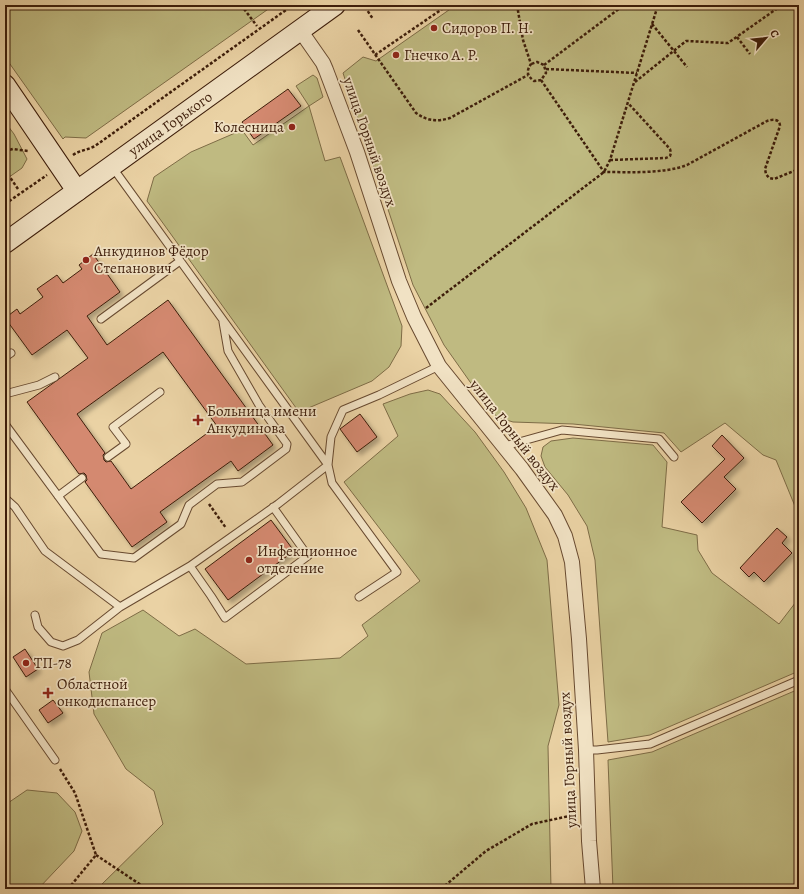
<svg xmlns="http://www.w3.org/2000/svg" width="804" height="894" font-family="Alegreya,serif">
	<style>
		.green { fill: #bfba81; stroke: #7e6c46 }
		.building { fill: #d4896f; stroke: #3d1d0a; fill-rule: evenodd; filter: url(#shadow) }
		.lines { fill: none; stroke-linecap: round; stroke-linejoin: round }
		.lane-casing { stroke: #684a30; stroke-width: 9 }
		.street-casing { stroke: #684a30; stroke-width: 16 }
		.secondary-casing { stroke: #3d1d0a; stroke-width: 22 }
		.path { stroke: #3d1d0a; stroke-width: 2.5; stroke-dasharray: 3 2; stroke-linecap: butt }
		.lane { stroke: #f1e2c4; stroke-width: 7 }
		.street { stroke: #f1e2c4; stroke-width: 14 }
		.secondary { stroke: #f1e2c4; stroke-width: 20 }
		.poi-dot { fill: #8f2418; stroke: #f1e2c4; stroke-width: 1.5 }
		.labels { text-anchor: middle; stroke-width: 3.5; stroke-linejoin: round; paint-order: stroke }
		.poi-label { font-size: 15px; fill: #3d1d0a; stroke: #f1e2c4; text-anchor: start }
		.street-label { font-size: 15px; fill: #3d1d0a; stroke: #f1e2c4 }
	</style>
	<defs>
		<filter id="shadow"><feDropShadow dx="3.5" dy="3.5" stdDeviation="2" flood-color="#0004"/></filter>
	</defs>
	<rect width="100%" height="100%" fill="#ead2a4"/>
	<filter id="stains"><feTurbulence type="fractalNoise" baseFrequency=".005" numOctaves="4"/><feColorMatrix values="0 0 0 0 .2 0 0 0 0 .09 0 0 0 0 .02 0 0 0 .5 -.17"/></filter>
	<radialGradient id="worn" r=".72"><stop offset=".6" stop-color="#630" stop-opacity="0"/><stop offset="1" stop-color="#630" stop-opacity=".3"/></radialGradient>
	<path class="green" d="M 5,5 L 274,5 L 86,138 L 65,137 L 63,139 L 5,57 Z
		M 456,5 L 799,5 L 799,516 L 776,460 L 763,455 L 725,423 L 681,452 L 664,433 L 573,424 L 513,422 L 497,417 L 480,396 L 444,345 L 413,285 L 343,73 L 363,57 L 376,61 Z
		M 313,75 L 317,78 L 323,97 L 309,106 L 325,161 L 340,157 L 402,326 L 401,346 L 389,367 L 372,381 L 299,412 L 147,201 L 154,177 L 191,152 L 242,130 L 253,145 L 309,106 L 296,86 Z
		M 5,122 L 14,134 L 27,159 L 22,168 L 5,180 Z
		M 428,390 L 440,394 L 475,432 L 504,472 L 526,508 L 547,560 L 559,705 L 548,746 L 551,889 L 97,889 L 163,824 L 154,791 L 126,769 L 94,714 L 89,672 L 102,633 L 143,610 L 179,636 L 195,629 L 246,664 L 340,658 L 368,636 L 362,625 L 420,581 L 344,482 L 398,436 L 383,404 L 410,394 Z
		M 573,438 L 653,445 L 667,462 L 662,527 L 697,535 L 698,550 L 712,573 L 779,624 L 799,598 L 799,671 L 650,735 L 608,742 L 595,560 L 587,526 L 568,495 L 545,467 L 541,456 L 543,447 L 551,441 Z
		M 799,689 L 799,889 L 613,889 L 608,760 L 652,752 Z
		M 27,790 L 57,793 L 75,812 L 82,831 L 74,851 L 38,889 L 5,889 L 5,805 Z"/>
	<path class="building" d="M 288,89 L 301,106 L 254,139 L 242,122 Z
		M 93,254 L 120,292 L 87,316 L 107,345 L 168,300 L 273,445 L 238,471 L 231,461 L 160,512 L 167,522 L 132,547 L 85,482 L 87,480 L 86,475 L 84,473 L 79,474 L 27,402 L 88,358 L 67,330 L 32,355 L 5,318 L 17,309 L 20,314 L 43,297 L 37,289 L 57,275 L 63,283 L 82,269 L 79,265 ZM 163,352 L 217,426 L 131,489 L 111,461 L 106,462 L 104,460 L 103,455 L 105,453 L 77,414 Z
		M 360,414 L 377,437 L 357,452 L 340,429 Z
		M 722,435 L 744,458 L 724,477 L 736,489 L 702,523 L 681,502 L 725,459 L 712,446 Z
		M 271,520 L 294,551 L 228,600 L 205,569 Z
		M 777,528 L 787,537 L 782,543 L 792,553 L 764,582 L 754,572 L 749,577 L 740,568 Z
		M 25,649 L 38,669 L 26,677 L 13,657 Z
		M 53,700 L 63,713 L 48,723 L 39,710 Z"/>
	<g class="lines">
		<defs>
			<path id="lane" d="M 113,168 L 328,465 L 278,504 L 190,566
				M 101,319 L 180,261
				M 5,357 L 11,353
				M 5,394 L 39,385 L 55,377
				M 5,424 L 101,554 L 134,558 L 181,524 L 189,505 L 217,484 L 242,482 L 286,449 L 287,444 L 259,405 L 228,351 L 223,322
				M 505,446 L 562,430 L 659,439 L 674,457
				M 108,457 L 126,444 L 113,427 L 160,392
				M 58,496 L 82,478
				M 5,498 L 15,507 L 45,551 L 120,607 L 190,566 L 211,596 L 225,618 L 308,556 L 273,507
				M 359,597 L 397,572 L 332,483 L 328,465 L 331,437 L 343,410 L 379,395 L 439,366
				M 35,615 L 38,627 L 51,642 L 63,646 L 78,640 L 120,607
				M 5,689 L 55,760
				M 586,750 L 597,750 L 650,744 L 799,680"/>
			<path id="street" d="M 300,30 L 323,63 L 326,70 L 357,152 L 399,281 L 414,317 L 439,366 L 522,469 L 555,515 L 565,536 L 572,562 L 579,639 L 586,750 L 589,841 L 593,889"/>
			<g id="secondary">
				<path d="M 5,85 L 77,191"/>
				<path id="s1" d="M 5,243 L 335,5"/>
			</g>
		</defs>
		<use href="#lane" class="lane-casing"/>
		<use href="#street" class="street-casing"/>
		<use href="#secondary" class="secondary-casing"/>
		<path class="path" d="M 241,5 L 257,26
			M 517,5 L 523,40 L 531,64 C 526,71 527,76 534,81 L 541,80 L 546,73 L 544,65 L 537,62 L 531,64
			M 365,7 L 373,19
			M 652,24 L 687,67
			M 358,30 L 416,113 C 427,121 437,122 450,118 L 528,75
			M 737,37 L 750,54
			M 375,55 L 448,5
			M 544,65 L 624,5
			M 546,69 L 637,73
			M 541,80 L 604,172 C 630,172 663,174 687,165 L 767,121 C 773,119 780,119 780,126 L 765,169 L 766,174 L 769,178 L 774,179 L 799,169
			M 635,82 L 686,41 L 728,43 L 782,5
			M 5,151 L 13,149 L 28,151
			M 73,155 C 80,150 88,150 95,146 L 293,5
			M 610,160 L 666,158 L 670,156 L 671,153 L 670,149 L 628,103
			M 5,170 L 18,189
			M 5,204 L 47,175
			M 426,308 L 604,172 L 610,160 L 658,5
			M 209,504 L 226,528
			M 60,769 L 75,793 L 96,855 L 68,889
			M 96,855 L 147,889
			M 441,889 L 486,851 L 532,824 L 574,815"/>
		<use href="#lane" class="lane"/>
		<use href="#street" class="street"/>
		<use href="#secondary" class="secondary"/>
	</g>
	<g class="poi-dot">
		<circle cx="434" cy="28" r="4"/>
		<circle cx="396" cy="55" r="4"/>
		<circle cx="292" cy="127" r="4"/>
		<circle cx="86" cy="260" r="4"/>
		<path d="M196 414h4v4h4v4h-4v4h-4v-4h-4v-4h4z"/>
		<circle cx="249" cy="560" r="4"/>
		<circle cx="26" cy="663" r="4"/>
		<path d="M46 687h4v4h4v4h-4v4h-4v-4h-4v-4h4z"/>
	</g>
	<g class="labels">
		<g class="poi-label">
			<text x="442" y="33">Сидоров П. Н.</text>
			<text x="404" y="60">Гнечко А. Р.</text>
			<text x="284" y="132" text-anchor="end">Колесница</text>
			<text x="94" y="256">Анкудинов Фёдор<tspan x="94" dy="17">Степанович</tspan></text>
			<text x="207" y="416">Больница имени<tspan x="207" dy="17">Анкудинова</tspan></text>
			<text x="257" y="556">Инфекционное<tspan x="257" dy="17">отделение</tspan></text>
			<text x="34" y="668">ТП-78</text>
			<text x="57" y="689">Областной<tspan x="57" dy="17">онкодиспансер</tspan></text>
		</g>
		<g class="street-label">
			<text dy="5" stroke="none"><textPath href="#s1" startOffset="204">улица Горького</textPath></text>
			<text transform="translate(370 142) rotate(71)" y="5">улица Горный воздух</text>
			<text transform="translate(515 435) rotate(52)" y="5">улица Горный воздух</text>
			<text transform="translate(568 760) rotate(-93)" y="5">улица Горный воздух</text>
		</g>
	</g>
	<rect width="804" height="894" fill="none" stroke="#ead2a4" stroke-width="20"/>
	<rect x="6" y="6" width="792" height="882" fill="none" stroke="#3d1d0a" stroke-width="2"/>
	<rect x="10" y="10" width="784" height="874" fill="none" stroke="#3d1d0a"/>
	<g transform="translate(766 38) rotate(62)" stroke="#f1e2c4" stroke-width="3" paint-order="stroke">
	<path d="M0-3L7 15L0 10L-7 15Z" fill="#3d1d0a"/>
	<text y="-6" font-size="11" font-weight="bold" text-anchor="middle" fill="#3d1d0a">С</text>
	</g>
	<rect width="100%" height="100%" filter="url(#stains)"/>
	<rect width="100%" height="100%" fill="url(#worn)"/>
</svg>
